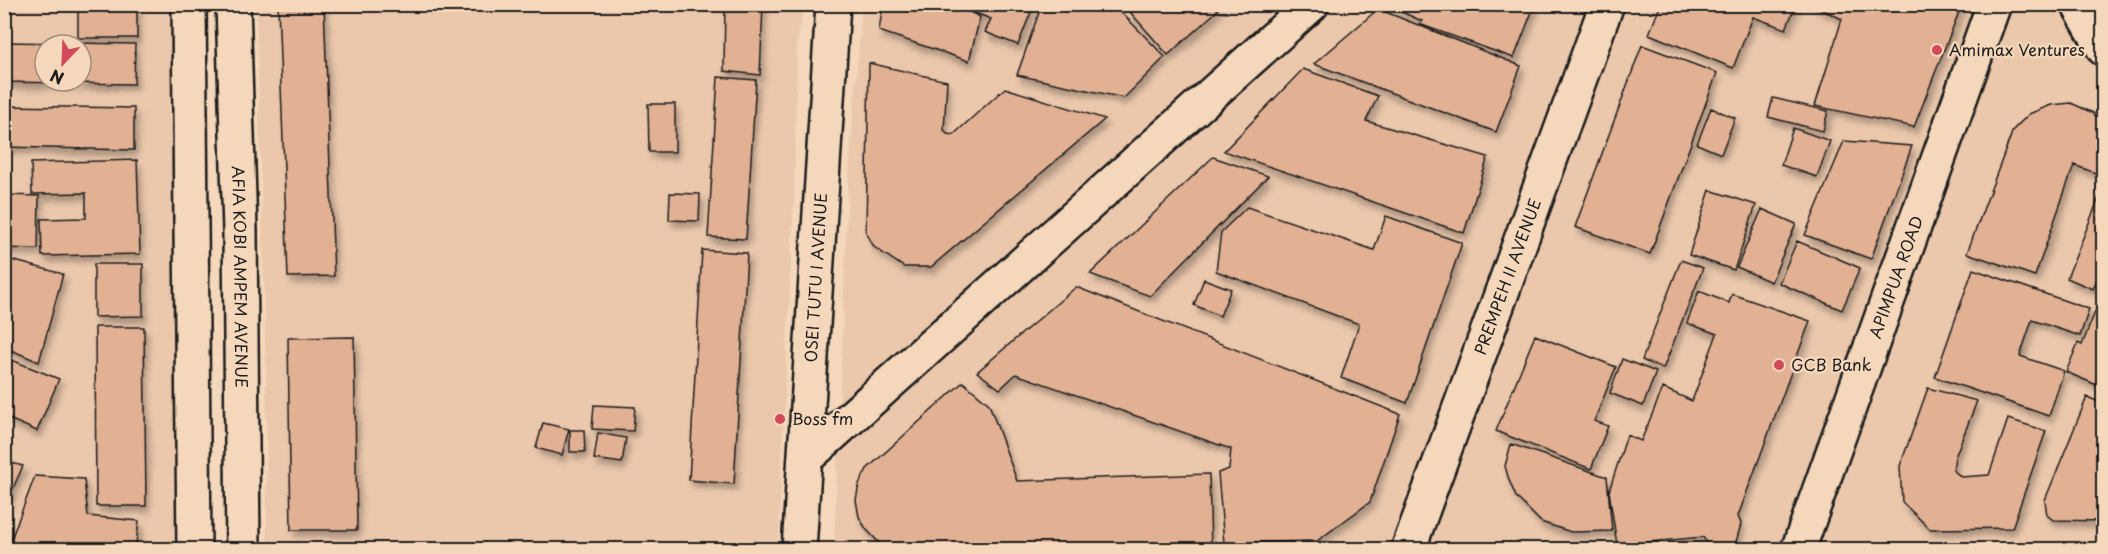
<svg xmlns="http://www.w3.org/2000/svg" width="2108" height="554" font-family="'Playpen Sans',sans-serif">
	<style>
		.built { fill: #ebc8ac; fill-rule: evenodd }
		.building { fill: #e2b194; stroke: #1c1c1c; stroke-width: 1.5; fill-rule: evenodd; filter: url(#shadow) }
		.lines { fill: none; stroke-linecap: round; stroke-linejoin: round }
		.minor-casing { stroke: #1c1c1c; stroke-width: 38 }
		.major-casing { stroke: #1c1c1c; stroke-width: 38 }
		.minor { stroke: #f5d8bb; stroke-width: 33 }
		.major { stroke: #f5d8bb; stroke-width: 33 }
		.poi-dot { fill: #d1495b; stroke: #f5d8bb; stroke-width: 2 }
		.labels { text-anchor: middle; stroke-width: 4.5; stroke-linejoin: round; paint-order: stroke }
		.poi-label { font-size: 16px; fill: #1c1c1c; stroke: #f5d8bb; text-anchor: start }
		.street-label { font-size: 16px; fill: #1c1c1c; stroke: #f5d8bb }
	</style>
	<defs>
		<filter id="shadow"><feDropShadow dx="3.5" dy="6" stdDeviation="3" flood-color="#0004"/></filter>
	</defs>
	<rect width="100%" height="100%" fill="#f5d8bb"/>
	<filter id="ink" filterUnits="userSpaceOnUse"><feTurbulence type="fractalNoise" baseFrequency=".0167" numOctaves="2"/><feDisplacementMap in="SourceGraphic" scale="12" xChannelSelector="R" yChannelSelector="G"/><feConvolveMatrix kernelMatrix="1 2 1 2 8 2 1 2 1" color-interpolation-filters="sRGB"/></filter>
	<g filter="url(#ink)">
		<path class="built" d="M 4,5 L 190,5 L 184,549 L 5,549 ZM 45,45 L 81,45 L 81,81 L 45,81 Z
			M 256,5 L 804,5 L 797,44 L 794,198 L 778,549 L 267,549 L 266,369 Z
			M 862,5 L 2103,5 L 2103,549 L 834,549 L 848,183 Z"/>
		<path class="building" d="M 78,4 L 137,4 L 137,38 L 78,38 Z
			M 278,4 L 324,4 L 334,276 L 288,277 Z
			M 725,4 L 763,4 L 760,75 L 724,71 Z
			M 883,4 L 953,4 L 980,17 L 969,61 L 879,31 Z
			M 970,4 L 1034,4 L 1018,45 L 985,32 L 991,19 L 968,10 Z
			M 1042,4 L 1113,4 L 1165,57 L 1124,98 L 1017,75 Z
			M 1138,4 L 1213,4 L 1218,10 L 1168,55 L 1130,12 Z
			M 1535,4 L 1514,58 L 1419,24 L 1422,21 L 1386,5 Z
			M 1661,4 L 1796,4 L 1786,29 L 1753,17 L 1733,68 L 1649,34 Z
			M 1810,4 L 1962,4 L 1914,127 L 1815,106 L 1842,19 Z
			M 1378,9 L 1521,66 L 1496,132 L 1314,64 Z
			M 4,42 L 135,44 L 134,84 L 4,82 ZM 45,45 L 81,45 L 81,81 L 45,81 Z
			M 1642,45 L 1717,73 L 1650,254 L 1575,227 Z
			M 869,63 L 947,81 L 944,130 L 947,134 L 953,135 L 1005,88 L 1105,119 L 931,267 L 904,267 L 874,247 L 866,232 Z
			M 1303,69 L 1378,96 L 1366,121 L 1488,157 L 1464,233 L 1224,151 Z
			M 718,77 L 756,80 L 746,239 L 708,237 Z
			M 1773,98 L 1828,111 L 1823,131 L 1768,117 Z
			M 2071,103 L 2093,113 L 2104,124 L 2104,169 L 2101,175 L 2074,165 L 2035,276 L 1967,253 L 2013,130 L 2029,114 L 2051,105 Z
			M 648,104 L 675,104 L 675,152 L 649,152 Z
			M 4,106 L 134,108 L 134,150 L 4,147 Z
			M 1711,108 L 1735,118 L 1721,154 L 1697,144 Z
			M 1793,128 L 1830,141 L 1817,177 L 1781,165 Z
			M 1844,141 L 1912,146 L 1871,259 L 1805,235 Z
			M 1213,157 L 1268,176 L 1150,296 L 1090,274 Z
			M 137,160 L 140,254 L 42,256 L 41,219 L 86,218 L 86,193 L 32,194 L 31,163 Z
			M 2104,185 L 2104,263 L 2093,289 L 2067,278 Z
			M 1710,190 L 1756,205 L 1734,270 L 1689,255 Z
			M 670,193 L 700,194 L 699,221 L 669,220 Z
			M 4,195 L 39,196 L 38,249 L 4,248 Z
			M 1247,207 L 1374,250 L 1386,216 L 1462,243 L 1407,403 L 1341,378 L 1359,324 L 1216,271 L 1221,232 Z
			M 1762,209 L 1796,224 L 1771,282 L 1737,267 Z
			M 1797,241 L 1860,268 L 1842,310 L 1779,283 Z
			M 702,250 L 747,253 L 734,484 L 689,480 Z
			M 4,258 L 63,274 L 39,362 L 4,347 Z
			M 1681,260 L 1703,268 L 1663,369 L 1642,360 Z
			M 94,264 L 143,264 L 143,316 L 94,317 Z
			M 1973,269 L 2089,309 L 2080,336 L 2032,320 L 2020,356 L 2064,371 L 2049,416 L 1935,377 Z
			M 1204,279 L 1231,289 L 1220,316 L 1194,305 Z
			M 1076,287 L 1400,414 L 1370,502 L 1317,541 L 1224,543 L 1218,473 L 1229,469 L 1231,449 L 1016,374 L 1000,389 L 977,372 Z
			M 1699,291 L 1729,303 L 1732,294 L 1810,321 L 1738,516 L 1741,524 L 1736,542 L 1721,548 L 1707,543 L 1703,537 L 1617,545 L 1609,491 L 1627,435 L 1641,441 L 1663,388 L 1692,401 L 1717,334 L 1687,323 Z
			M 2099,302 L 2104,304 L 2104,388 L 2066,372 L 2078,343 L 2082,345 Z
			M 95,327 L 144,327 L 146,506 L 96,506 Z
			M 1535,335 L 1616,367 L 1594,421 L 1608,426 L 1591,469 L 1496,431 Z
			M 354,337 L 357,530 L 291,530 L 288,338 Z
			M 4,357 L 59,379 L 37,431 L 7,418 L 4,423 Z
			M 1622,359 L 1656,372 L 1643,406 L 1610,393 Z
			M 963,382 L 989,404 L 1017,481 L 1209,474 L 1211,549 L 886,550 L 866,529 L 859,517 L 856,500 L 859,484 L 867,469 Z
			M 1928,388 L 1977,401 L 1955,457 L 1953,470 L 1961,477 L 1989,475 L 2008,419 L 2046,431 L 2012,528 L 1930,529 L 1902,502 L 1900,466 Z
			M 2087,397 L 2104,404 L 2104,521 L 2053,520 L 2047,515 L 2045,500 Z
			M 594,405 L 635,407 L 633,431 L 592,429 Z
			M 543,423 L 569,429 L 562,455 L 536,448 Z
			M 570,430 L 584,430 L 585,452 L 570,452 Z
			M 598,433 L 626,438 L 622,463 L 594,459 Z
			M 1511,444 L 1607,477 L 1612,531 L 1571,532 L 1541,522 L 1516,497 L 1509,480 L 1505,466 Z
			M 4,461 L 23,466 L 4,508 Z
			M 35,476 L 84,479 L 88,516 L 139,521 L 135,550 L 7,550 Z"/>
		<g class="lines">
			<defs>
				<g id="minor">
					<path d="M 2078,4 L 2104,49"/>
					<path d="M 805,459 L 1312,4"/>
					<path id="s1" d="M 799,550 L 833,4"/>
					<path id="s2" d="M 1408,550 L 1607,4"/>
					<path id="s3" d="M 1798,550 L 1994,4"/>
				</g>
				<g id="major">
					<path d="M 189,4 L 194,550"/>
					<path id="s4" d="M 233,4 L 240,231 L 243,550"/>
				</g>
			</defs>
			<use href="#minor" class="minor-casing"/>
			<use href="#major" class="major-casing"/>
			<use href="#minor" class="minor"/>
			<use href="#major" class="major"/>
		</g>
	</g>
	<g class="poi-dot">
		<circle cx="1937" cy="50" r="6"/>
		<circle cx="1779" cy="365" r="6"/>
		<circle cx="780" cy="419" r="6"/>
	</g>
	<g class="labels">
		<g class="poi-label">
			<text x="1949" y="56">Amimax Ventures</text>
			<text x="1791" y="371">GCB Bank</text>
			<text x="792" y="425">Boss fm</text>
		</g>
		<g class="street-label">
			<text dy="6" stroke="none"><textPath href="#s4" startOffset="273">AFIA KOBI AMPEM AVENUE</textPath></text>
			<text dy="6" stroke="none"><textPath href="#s1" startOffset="273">OSEI TUTU I AVENUE</textPath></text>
			<text dy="6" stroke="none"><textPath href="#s2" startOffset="291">PREMPEH II AVENUE</textPath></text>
			<text dy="6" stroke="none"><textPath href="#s3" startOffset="290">APIMPUA ROAD</textPath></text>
		</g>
	</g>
	<rect width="2108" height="554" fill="none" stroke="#f5d8bb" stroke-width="24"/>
	<rect x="12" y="12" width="2084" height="530" fill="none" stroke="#1c1c1c" stroke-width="2" filter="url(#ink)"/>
	<g transform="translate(63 63) rotate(203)"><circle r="28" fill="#f5d8bb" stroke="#9e8d7b" stroke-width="1.5"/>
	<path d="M0-4.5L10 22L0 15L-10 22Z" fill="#d1495b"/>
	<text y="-9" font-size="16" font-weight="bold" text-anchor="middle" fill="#1c1c1c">N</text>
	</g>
</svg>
